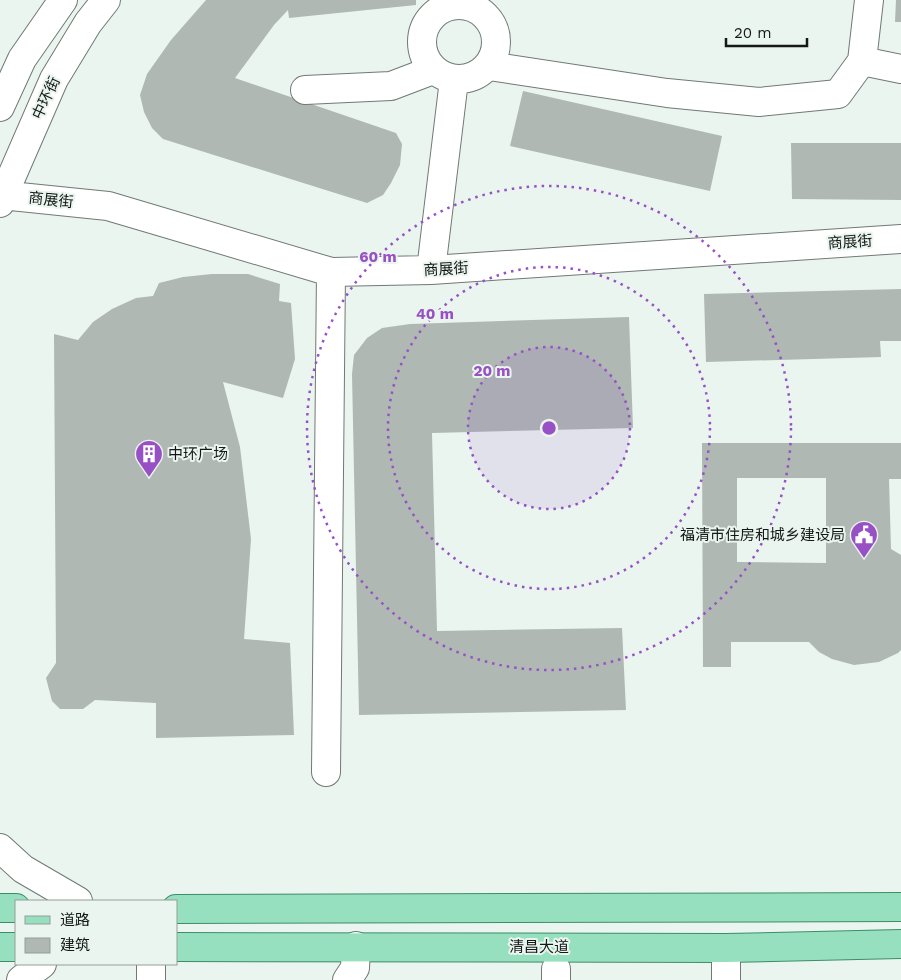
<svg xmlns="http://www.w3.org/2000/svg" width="901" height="980" font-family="'Work Sans','Noto Sans SC',sans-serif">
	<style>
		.building { fill: #afb8b3; fill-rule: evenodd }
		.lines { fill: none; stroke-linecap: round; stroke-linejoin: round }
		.minor-casing { stroke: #707974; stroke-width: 30 }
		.major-casing { stroke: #3c8d68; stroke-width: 30 }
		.minor { stroke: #fff; stroke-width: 28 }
		.major { stroke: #97e0bf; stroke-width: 28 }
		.ring { fill: none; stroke: #9851c5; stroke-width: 2.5; stroke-dasharray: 2.5 5 }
		.labels { text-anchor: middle; stroke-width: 4; stroke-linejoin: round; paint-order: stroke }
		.street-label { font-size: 15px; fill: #141816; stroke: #ebf5ef }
		.poi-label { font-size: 15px; fill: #141816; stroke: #ebf5ef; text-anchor: start }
		.centre { fill: #9851c5; stroke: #ebf5ef; stroke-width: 2.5 }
		.ring-label { font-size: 15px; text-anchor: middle; font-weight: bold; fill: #9851c5; stroke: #ebf5ef; stroke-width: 4; stroke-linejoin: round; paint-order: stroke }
	</style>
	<rect width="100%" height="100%" fill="#ebf5ef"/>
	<path class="building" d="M 206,0 L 416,0 L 416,5 L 289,18 L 288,10 L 274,25 L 235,78 L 396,133 L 402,144 L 400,165 L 391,183 L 383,195 L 367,203 L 163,139 L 152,128 L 144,112 L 140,95 L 147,74 L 171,40 Z
		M 896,0 L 901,0 L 901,22 L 895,22 Z
		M 523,91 L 722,136 L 710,191 L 510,146 Z
		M 791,143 L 901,143 L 901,200 L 792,199 Z
		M 212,274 L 248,274 L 280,284 L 279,301 L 291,303 L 295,359 L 283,398 L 223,382 L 240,447 L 251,539 L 244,639 L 290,643 L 294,735 L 156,738 L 156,703 L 95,700 L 83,709 L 60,709 L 52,701 L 46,678 L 56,663 L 54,334 L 78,340 L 93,322 L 112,309 L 136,298 L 153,296 L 159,283 L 183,277 Z
		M 901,289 L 901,341 L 880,341 L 881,357 L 706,362 L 704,294 Z
		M 629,317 L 633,428 L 432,433 L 437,631 L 622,628 L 626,710 L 359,715 L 352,374 L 354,355 L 367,338 L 382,328 L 410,324 Z
		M 702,443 L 901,443 L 901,479 L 889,479 L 891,549 L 901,555 L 901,650 L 898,653 L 879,662 L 854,665 L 832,659 L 819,652 L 809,642 L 731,642 L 731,667 L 703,667 ZM 737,478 L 826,478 L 826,563 L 737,562 Z"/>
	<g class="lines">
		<defs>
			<path id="minor" d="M422 42a37 37 0 1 1 74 0a37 37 0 1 1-74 0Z
				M 862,61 L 901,69
				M 489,66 L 667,93 L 759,102 L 838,94 L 862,61 L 869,0
				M 305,90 L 391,86 L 433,70
				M 0,107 L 22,59 L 63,0
				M 0,195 L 108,206 L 331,272 L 431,270 L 901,239
				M 0,203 L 54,79 L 88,23 L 106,0
				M 431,270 L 454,80
				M 326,772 L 331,272
				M 0,848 L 23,869 L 78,901
				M 21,980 L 42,964
				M 151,980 L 151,964
				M 347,980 L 355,968 L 356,946
				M 556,980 L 556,969
				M 726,980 L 726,948"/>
			<path id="major" d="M 0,908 L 16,908
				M 176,909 L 901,907
				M 0,947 L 16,947
				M 176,947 L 726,948 L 901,944"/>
		</defs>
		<use href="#minor" class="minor-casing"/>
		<use href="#major" class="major-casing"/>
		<use href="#minor" class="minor"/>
		<use href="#major" class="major"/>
	</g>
	<circle cx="549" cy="428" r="81" fill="#9851c5" fill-opacity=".12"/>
	<g class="ring">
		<circle cx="549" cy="428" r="81"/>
		<circle cx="549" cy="428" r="161"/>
		<circle cx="549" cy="428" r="242"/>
	</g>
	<defs>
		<symbol id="building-pin" viewBox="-11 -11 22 30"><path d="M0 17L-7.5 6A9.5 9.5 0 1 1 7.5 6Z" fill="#9851c5" stroke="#ebf5ef"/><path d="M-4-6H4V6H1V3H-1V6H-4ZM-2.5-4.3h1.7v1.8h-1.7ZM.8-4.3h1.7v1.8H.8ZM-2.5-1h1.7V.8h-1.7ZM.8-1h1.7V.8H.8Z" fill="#fff"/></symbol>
		<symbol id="civic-pin" viewBox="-11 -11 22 30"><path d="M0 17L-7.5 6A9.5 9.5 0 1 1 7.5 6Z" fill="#9851c5" stroke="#ebf5ef"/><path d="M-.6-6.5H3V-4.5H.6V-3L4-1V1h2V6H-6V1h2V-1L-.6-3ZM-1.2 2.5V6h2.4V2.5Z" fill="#fff"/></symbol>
	</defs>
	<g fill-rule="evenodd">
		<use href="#building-pin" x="133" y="438" width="32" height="43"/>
		<use href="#civic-pin" x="848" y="519" width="32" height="43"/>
	</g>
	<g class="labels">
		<g class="street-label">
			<text transform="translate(46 98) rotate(-65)" y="5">中环街</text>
			<text transform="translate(51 200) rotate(6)" y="5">商展街</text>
			<text transform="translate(850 242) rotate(-4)" y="5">商展街</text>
			<text transform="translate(446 269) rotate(-3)" y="5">商展街</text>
			<text x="539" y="952">清昌大道</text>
		</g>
		<g class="poi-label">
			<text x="168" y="459">中环广场</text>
			<text x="845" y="540" text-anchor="end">福清市住房和城乡建设局</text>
		</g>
	</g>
	<circle cx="549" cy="428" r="8" class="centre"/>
	<g class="ring-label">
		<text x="378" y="262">60 m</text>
		<text x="435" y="319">40 m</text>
		<text x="492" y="376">20 m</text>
	</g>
	<rect x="15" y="900" width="162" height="65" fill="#ebf5ef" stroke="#959d98"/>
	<rect x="25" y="916" width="25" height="8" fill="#97e0bf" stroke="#959d98"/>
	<text x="60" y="925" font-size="15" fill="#141816">道路</text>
	<rect x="25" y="938" width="25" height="15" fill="#afb8b3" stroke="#959d98"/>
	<text x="60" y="950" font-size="15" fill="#141816">建筑</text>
	<path d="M726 38v8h81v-8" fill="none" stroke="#141816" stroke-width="2.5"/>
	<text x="734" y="38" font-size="15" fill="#141816" stroke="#ebf5ef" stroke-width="4" paint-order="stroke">20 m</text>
</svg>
